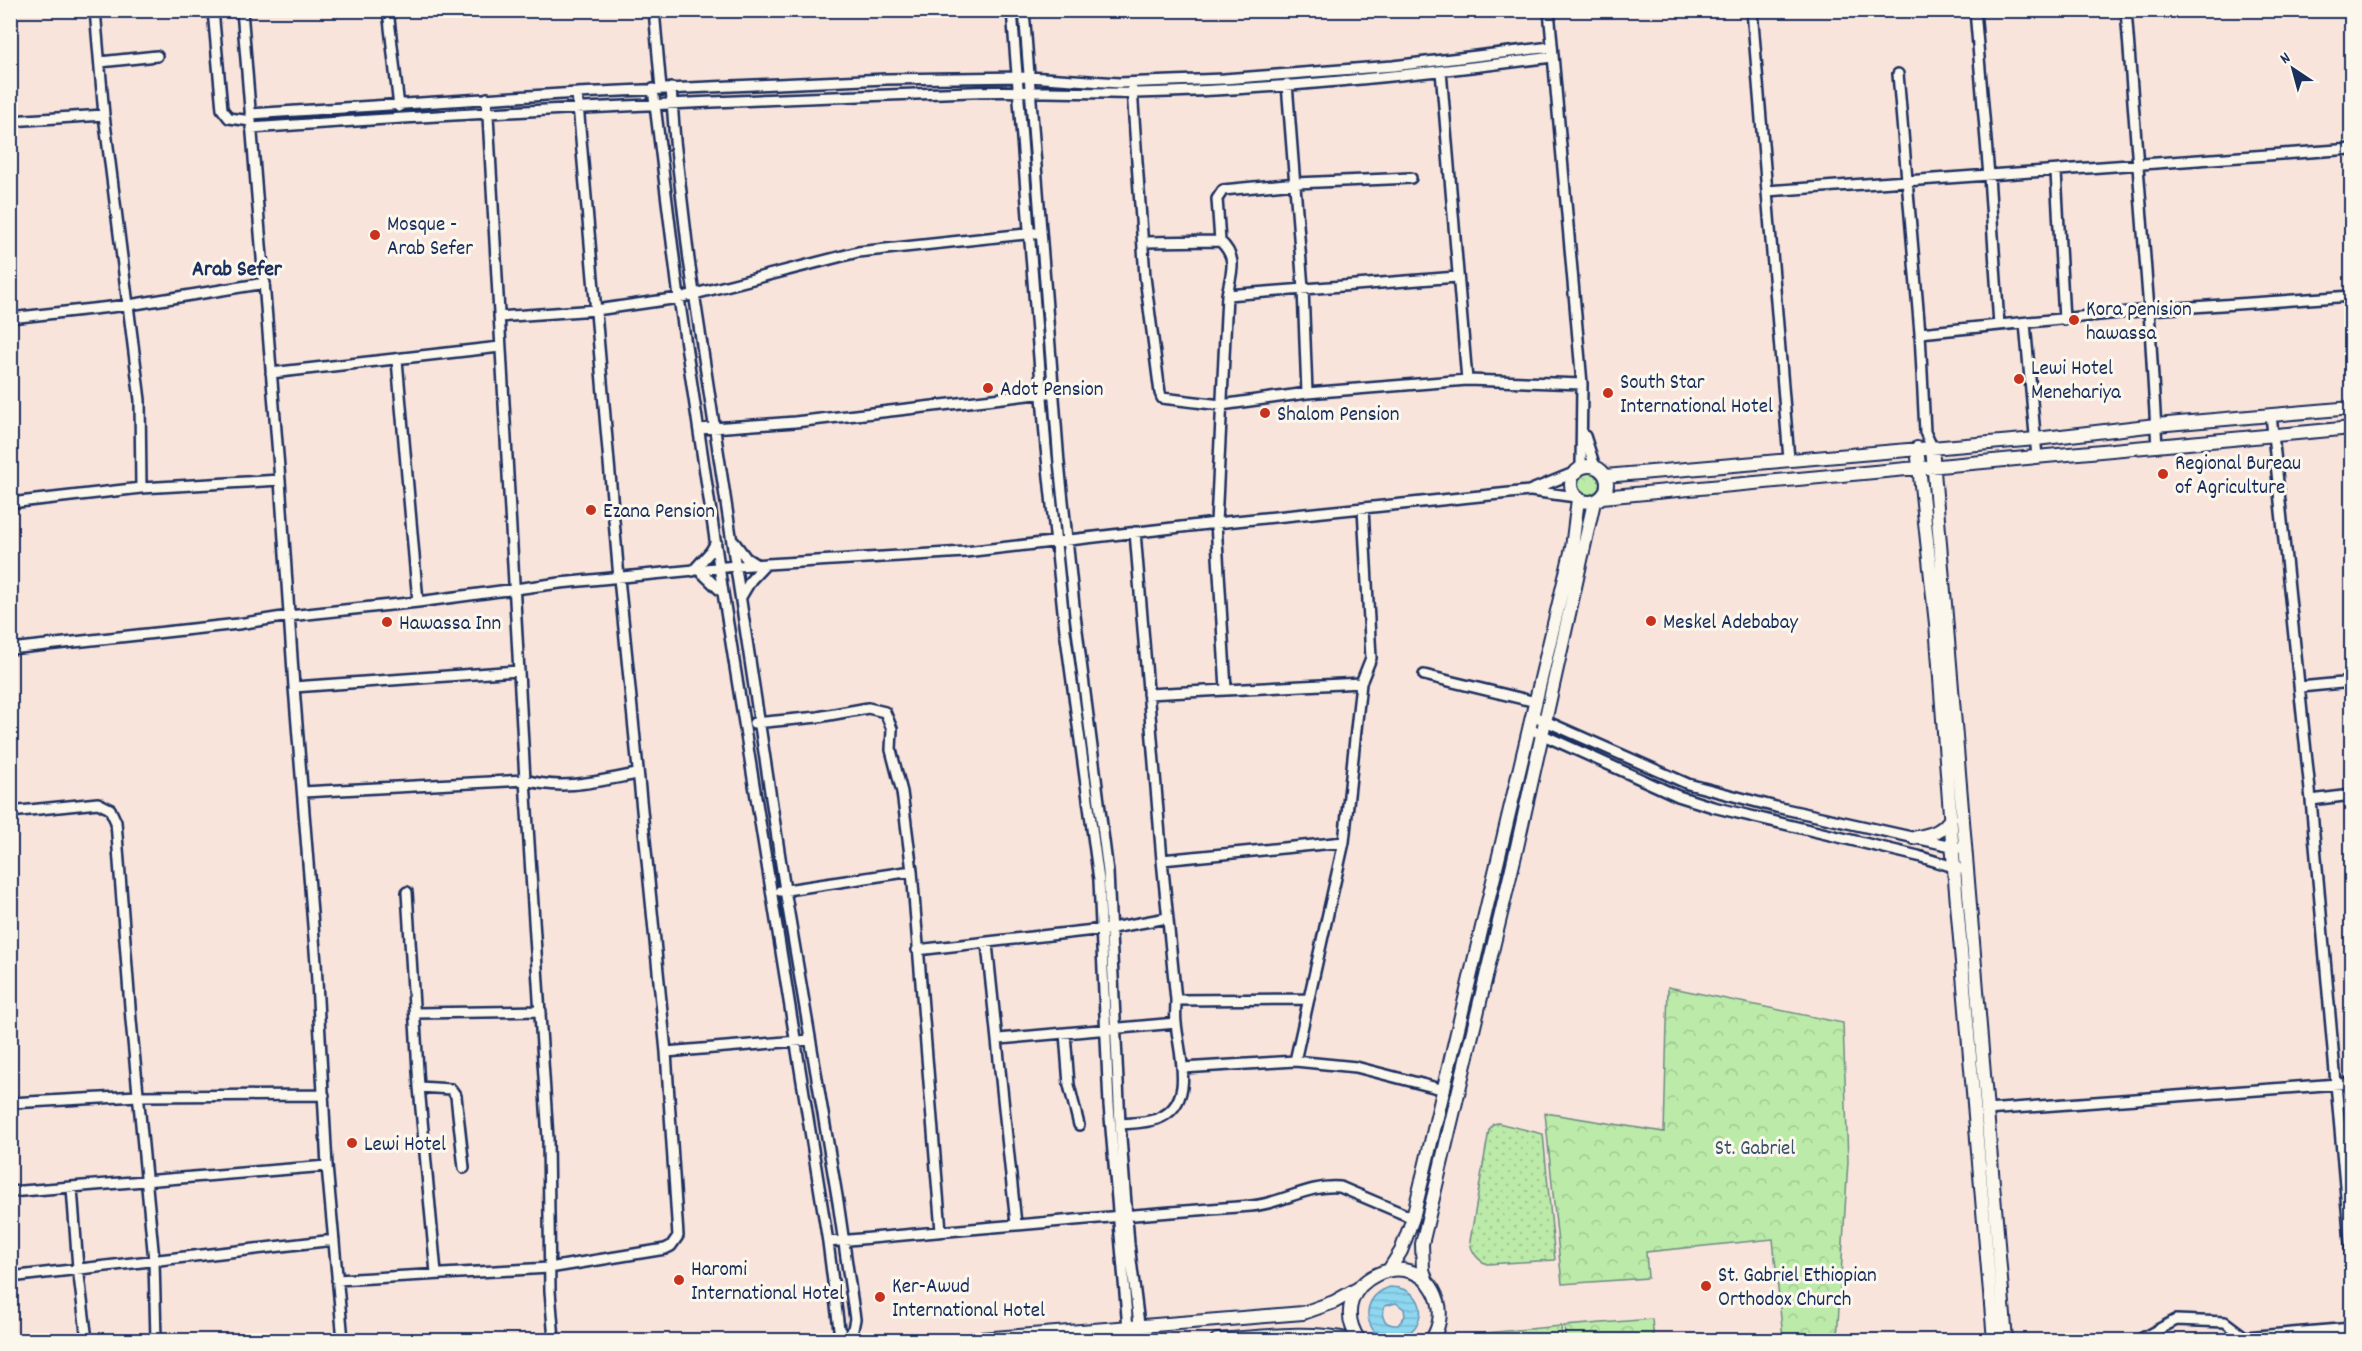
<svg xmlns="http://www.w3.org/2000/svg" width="2362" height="1351" font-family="Dekko,sans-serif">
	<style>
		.grass { fill: url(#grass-dots); stroke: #6c8c83; stroke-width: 1.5 }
		.park { fill: url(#park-crowns); stroke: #6c8c83; stroke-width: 1.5 }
		.water { fill: url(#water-rules); stroke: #6094b6; stroke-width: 1.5; fill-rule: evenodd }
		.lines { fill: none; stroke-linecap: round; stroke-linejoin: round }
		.minor-casing { stroke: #1b2f5e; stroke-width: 14 }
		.major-casing { stroke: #1b2f5e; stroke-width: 16 }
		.minor { stroke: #fbf7ec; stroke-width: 9 }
		.major { stroke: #fbf7ec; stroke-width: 12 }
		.poi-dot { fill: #c8321e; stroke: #fbf7ec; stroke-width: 2 }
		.labels { text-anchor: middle; stroke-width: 6; stroke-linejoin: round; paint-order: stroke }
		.poi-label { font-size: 21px; fill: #1b2f5e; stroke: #fbf7ec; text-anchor: start }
		.park-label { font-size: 21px; fill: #3b546d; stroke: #fbf7ec }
		.neighbourhood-label { font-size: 22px; font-weight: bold; fill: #1b2f5e; stroke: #fbf7ec }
	</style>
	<defs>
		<pattern id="grass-dots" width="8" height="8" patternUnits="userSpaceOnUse" patternTransform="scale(1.5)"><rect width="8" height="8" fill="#bceaa8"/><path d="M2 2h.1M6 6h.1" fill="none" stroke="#a1c993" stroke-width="1.8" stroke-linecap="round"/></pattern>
		<pattern id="park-crowns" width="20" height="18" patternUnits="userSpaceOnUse" patternTransform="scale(1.5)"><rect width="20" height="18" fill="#bceaa8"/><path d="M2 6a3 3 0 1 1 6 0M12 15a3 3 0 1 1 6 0" fill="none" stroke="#a1c993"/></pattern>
		<pattern id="water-rules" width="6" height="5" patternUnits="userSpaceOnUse" patternTransform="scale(1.5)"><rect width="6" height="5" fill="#8ed7f0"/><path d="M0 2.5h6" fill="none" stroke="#7ab9d0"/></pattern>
	</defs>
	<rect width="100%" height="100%" fill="#f9e4dc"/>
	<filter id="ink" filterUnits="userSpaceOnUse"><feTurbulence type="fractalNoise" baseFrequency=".0167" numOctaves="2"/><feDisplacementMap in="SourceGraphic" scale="12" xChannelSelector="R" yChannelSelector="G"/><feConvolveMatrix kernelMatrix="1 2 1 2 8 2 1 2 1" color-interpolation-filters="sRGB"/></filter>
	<g filter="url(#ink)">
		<path class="grass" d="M 1498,1123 L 1543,1134 L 1555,1260 L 1487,1264 C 1477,1260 1471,1251 1470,1241 L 1489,1130 L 1493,1124 Z
			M 1561,1326 L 1562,1340 L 1472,1340 L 1475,1337 L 1486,1333 Z"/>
		<path class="park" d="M1577 484a12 12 0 1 1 24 0a12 12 0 1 1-24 0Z
			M 1668,987 L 1843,1023 L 1848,1161 L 1837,1340 L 1758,1340 L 1783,1338 L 1773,1239 L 1646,1252 L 1648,1278 L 1562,1284 L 1545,1113 L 1664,1132 Z
			M 1652,1319 L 1654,1340 L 1566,1340 L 1564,1326 Z"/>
		<path class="water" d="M 1390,1287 C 1440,1288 1423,1351 1378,1336 C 1361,1318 1366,1295 1390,1287 ZM 1396,1303 L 1404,1309 L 1405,1316 L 1398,1325 C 1385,1326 1379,1317 1385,1306 Z"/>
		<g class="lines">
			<defs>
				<path id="minor" d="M 95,10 L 104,115 L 140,400 L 141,488
					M 213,10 L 222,109 L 229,118 L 251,121
					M 242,10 L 280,480 L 294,687 L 316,963 L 327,1166 L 343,1340
					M 388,10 L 399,107
					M 654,10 L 661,89
					M 1012,10 L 1046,448 L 1065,630 L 1099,880 L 1109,1105 L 1129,1340
					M 1024,10 L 1059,463 L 1075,615 L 1108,872 L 1120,1124 L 1129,1244 L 1141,1340
					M 1549,10 L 1582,384 L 1581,468
					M 1752,10 L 1789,459
					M 1975,10 L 1989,176 L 1999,325
					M 2126,10 L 2149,310 L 2157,447
					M 100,62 L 157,56
					M 1441,71 L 1467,380
					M 1898,74 L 1920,333
					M 1287,84 L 1303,288 L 1307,393
					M 671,88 L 675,141 L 689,260 L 785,890 L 838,1202 L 855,1319 L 853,1329 L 847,1340
					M 653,89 L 679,298 L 723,593 L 828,1242 L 839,1329 L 846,1340
					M 1132,89 L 1145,277 L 1160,393 L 1162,398 L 1221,405 L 1307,393 L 1467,380 L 1582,384
					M 487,98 L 525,780 L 548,1139 L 550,1291 L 554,1340
					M 250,114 L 577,93 L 886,79 L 1029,77 L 1119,83 L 1224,79 L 1393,66 L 1551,47
					M 10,121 L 104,115
					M 251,128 C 491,111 731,100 971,92 C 1026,90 1080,94 1135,93 C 1274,90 1414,75 1552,57
					M 2056,172 L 2064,320
					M 1767,191 L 2352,149
					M 1220,241 L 1217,199 L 1223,190 L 1296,183 L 1411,178
					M 1143,242 L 1220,241 C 1239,259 1231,272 1227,295 L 1216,523 L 1226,689
					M 1227,295 L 1457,277
					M 499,317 L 596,310 L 679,298 L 858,252 L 1035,233
					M 10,318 L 129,305 L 265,283
					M 2025,323 L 2037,457
					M 397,360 L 418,602
					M 271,373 L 500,347
					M 2271,415 L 2311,800 L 2352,1265
					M 699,429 L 795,422 L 1054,392
					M 1585,436 L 1595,467
					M 1932,447 L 1925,432 L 1920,333 L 2149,310 L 2352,296
					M 1531,491 L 1576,497
					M 10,503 L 141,488 L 280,480
					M 734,542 L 746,558 L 757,565
					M 699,570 L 723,593
					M 693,571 L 711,551 L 716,542
					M 741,597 L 751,580 L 766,564
					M 10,649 L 238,624 L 289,616 L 418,602 L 560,583 L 736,566 L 965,552 L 1216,523 L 1529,491 L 1576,472
					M 1424,675 L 1536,702
					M 294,687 L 518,671
					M 2300,687 L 2352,682
					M 1148,694 L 1361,683
					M 1534,716 L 1688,784 L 1776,807 L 1965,849
					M 754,723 L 818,717 L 868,708 L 885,712 L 892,729 L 891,750 L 902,792 L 912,871 L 941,1231
					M 1530,729 L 1678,796 L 1713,807 L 1918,856 L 1960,869
					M 303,792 L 525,780 C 563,791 599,781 637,774
					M 2311,800 L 2352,795
					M 10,812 L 98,803 L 110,809 L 116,822 L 131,1020 L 154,1260 L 156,1340
					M 1162,860 L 1344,842
					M 780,891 L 912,871
					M 407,892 L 419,1087 L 436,1273
					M 987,944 L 1016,1224
					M 917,950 L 1112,928 L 1167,918
					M 1176,1000 L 1309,999
					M 416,1013 L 541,1011
					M 1065,1033 L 1069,1085 L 1079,1125
					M 999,1039 L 1176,1023
					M 666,1052 L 810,1040
					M 1295,1061 L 1344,842 L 1361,683 L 1371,658 L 1363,508
					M 1183,1068 L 1295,1061 L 1356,1067 L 1445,1090
					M 419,1087 L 451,1089 L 456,1096 L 464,1168
					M 10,1103 L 138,1096 L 324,1095
					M 1986,1110 L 2352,1083
					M 1120,1124 C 1132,1123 1146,1123 1157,1119 C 1197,1104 1179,1055 1176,1023 C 1175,1016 1176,1008 1176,1000 L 1162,860 L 1135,532
					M 72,1188 L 78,1268 L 87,1340
					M 10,1192 L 327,1166
					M 828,1242 C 969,1229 1110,1216 1251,1206 C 1281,1204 1308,1184 1340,1187 L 1413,1218
					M 10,1277 L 334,1240
					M 337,1280 L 549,1268 L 665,1249 L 671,1246 L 678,1236 L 666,1052 L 619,578 L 577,93
					M 2139,1340 L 2176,1320 L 2225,1322 L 2245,1337 L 2352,1328"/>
				<path id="major" d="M 1932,447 L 2006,1340
					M 1917,448 L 1936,624 L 1954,868 L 1994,1340
					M1571 484a18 18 0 1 1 36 0a18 18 0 1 1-36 0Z
					M 1605,476 L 2036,439 L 2156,425 L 2352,408
					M 1602,497 L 2352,428
					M 1914,838 C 1931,834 1941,833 1951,818
					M 1389,1270 L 1401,1251 L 1413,1218 L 1572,548 L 1578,499
					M 1427,1282 L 1423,1270 L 1422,1244 L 1517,847 L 1594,502
					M 968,1340 L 1303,1313 L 1334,1302 L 1359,1288
					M 1217,1340 C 1262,1337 1307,1330 1351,1340
					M 1359,1340 C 1320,1282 1418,1237 1438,1301 C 1442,1314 1439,1329 1431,1340"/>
			</defs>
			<use href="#minor" class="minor-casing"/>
			<use href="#major" class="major-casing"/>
			<use href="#minor" class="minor"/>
			<use href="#major" class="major"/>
		</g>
	</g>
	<g class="poi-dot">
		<circle cx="375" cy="235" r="6"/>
		<circle cx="2074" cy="320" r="6"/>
		<circle cx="2019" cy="379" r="6"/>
		<circle cx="988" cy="388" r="6"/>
		<circle cx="1608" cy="393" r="6"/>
		<circle cx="1265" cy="413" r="6"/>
		<circle cx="2163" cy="474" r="6"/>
		<circle cx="591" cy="510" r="6"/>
		<circle cx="1651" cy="621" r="6"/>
		<circle cx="387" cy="622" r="6"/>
		<circle cx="352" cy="1143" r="6"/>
		<circle cx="679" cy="1280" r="6"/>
		<circle cx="1706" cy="1286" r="6"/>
		<circle cx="880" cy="1297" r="6"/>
	</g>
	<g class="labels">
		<g class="poi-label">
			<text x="387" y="230">Mosque -<tspan x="387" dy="24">Arab Sefer</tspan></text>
			<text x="2086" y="315">Kora penision<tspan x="2086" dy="24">hawassa</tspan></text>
			<text x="2031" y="374">Lewi Hotel<tspan x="2031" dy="24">Menehariya</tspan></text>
			<text x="1620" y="388">South Star<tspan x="1620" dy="24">International Hotel</tspan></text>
			<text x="1000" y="395">Adot Pension</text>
			<text x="1277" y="420">Shalom Pension</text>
			<text x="2175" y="469">Regional Bureau<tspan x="2175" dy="24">of Agriculture</tspan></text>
			<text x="603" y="517">Ezana Pension</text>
			<text x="1663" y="628">Meskel Adebabay</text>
			<text x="399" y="629">Hawassa Inn</text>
			<text x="364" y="1150">Lewi Hotel</text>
			<text x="691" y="1275">Haromi<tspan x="691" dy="24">International Hotel</tspan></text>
			<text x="1718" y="1281">St. Gabriel Ethiopian<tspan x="1718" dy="24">Orthodox Church</tspan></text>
			<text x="892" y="1292">Ker-Awud<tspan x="892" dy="24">International Hotel</tspan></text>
		</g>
		<g class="park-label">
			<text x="1755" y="1154">St. Gabriel</text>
		</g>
		<g class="neighbourhood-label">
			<text x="237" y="275">Arab Sefer</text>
		</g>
	</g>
	<rect width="2362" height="1351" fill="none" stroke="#fbf7ec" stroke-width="36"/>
	<rect x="18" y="18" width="2326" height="1315" fill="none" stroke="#1b2f5e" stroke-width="2" filter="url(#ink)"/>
	<g transform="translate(2293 69) rotate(324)" stroke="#fbf7ec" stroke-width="4.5" paint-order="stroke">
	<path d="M0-4.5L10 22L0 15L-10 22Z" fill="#1b2f5e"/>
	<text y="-9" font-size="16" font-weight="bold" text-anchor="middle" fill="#1b2f5e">N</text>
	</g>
</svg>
